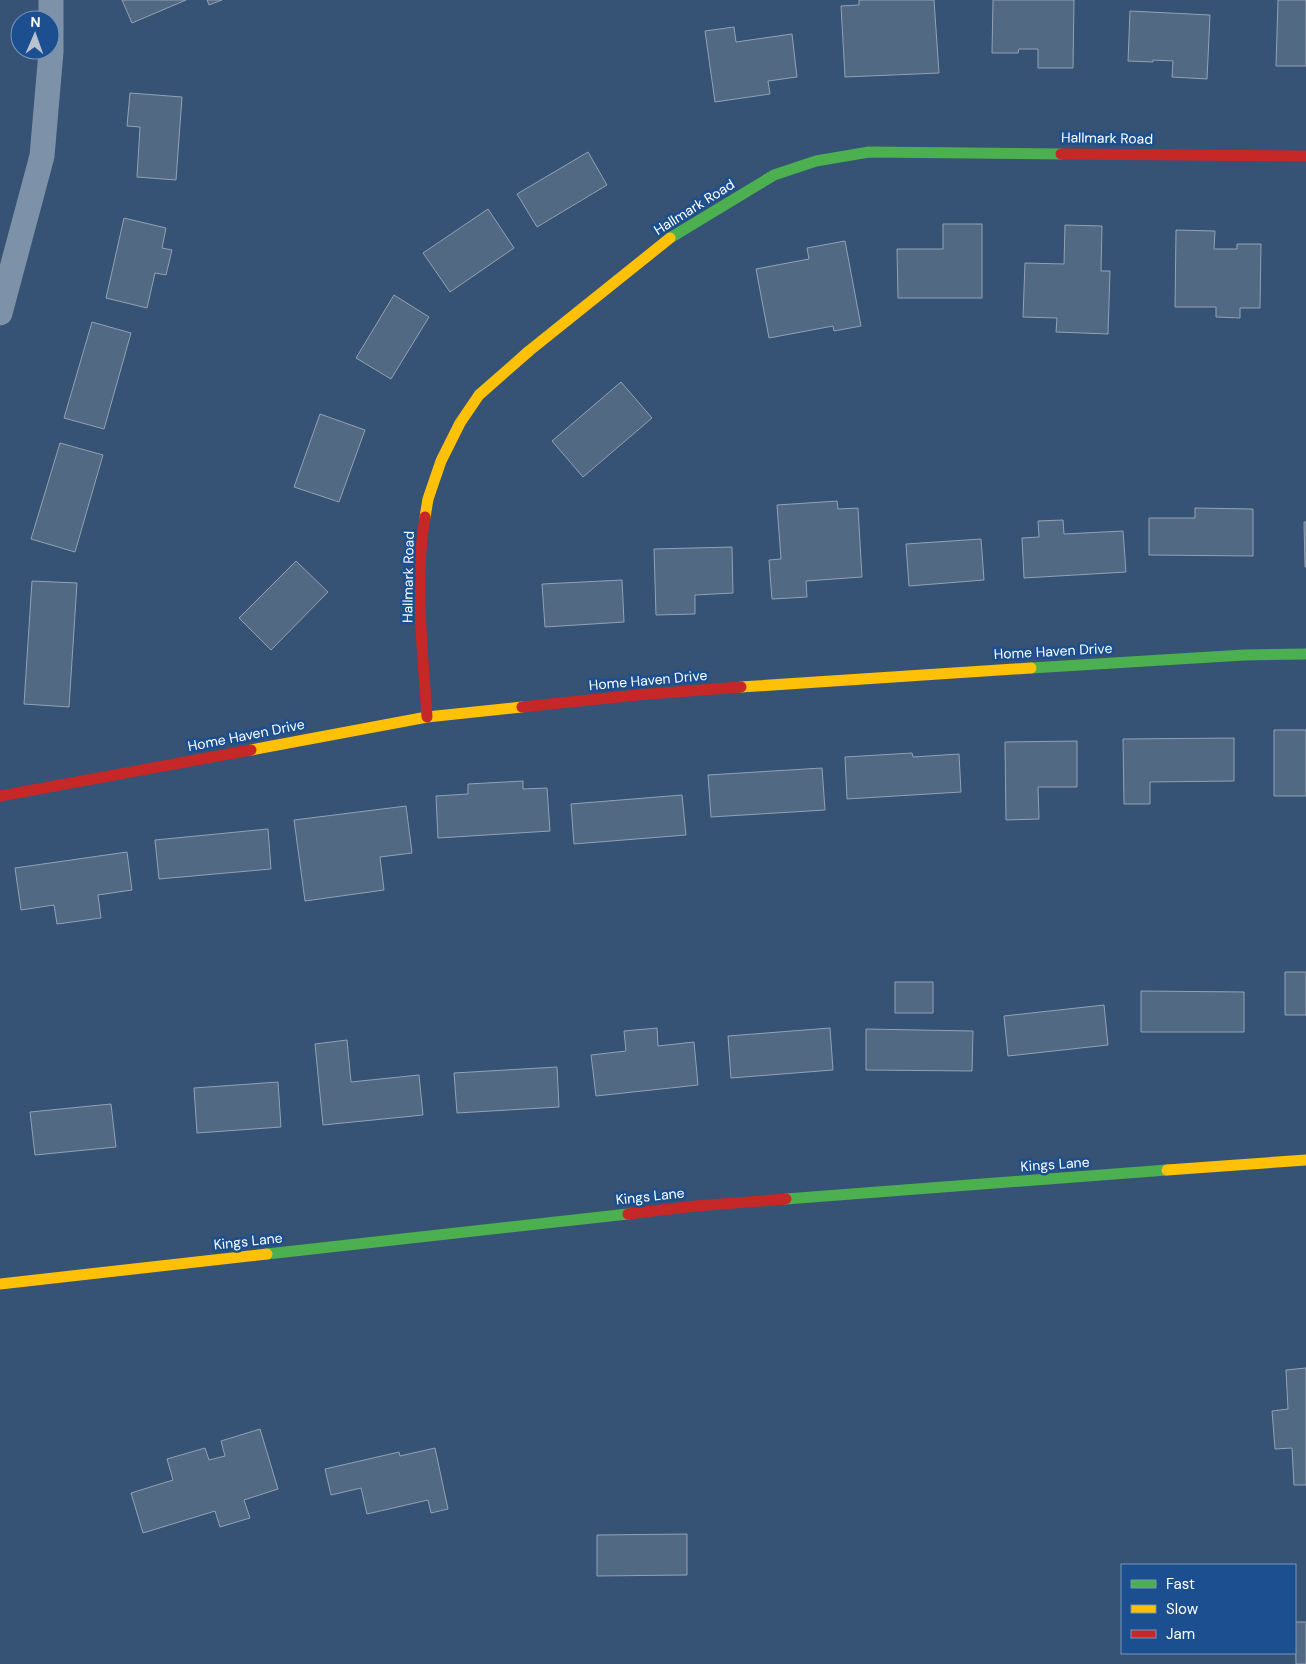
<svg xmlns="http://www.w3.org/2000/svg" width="1306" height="1664" font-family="'DM Sans',sans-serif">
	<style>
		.building { fill: #526984; stroke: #92a2b6 }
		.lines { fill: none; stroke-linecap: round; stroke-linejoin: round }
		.street { stroke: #7d92a8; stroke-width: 25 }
		.fast { stroke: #4caf50; stroke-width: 11 }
		.slow { stroke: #ffc107; stroke-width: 11 }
		.jam { stroke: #c62828; stroke-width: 11 }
		.labels { text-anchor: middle; stroke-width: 5; stroke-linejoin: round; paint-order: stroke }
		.street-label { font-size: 14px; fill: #fff; stroke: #1b4f8f }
	</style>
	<rect width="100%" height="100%" fill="#365274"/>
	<path class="building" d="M 122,0 L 186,0 L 132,23 Z
		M 207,0 L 222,0 L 209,5 Z
		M 859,0 L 934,0 L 939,73 L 845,77 L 841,6 L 859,5 Z
		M 993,0 L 1074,0 L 1073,68 L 1038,68 L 1038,49 L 1019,49 L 1018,53 L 992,53 Z
		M 1278,0 L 1306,0 L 1306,66 L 1276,66 Z
		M 1130,11 L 1210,15 L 1207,79 L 1172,77 L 1173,61 L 1153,60 L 1153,62 L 1128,61 Z
		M 734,27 L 736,42 L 792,34 L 797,77 L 768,81 L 770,94 L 715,102 L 705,31 Z
		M 130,93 L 182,97 L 176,180 L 137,177 L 140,127 L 127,126 Z
		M 588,152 L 607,185 L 537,227 L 517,194 Z
		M 488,209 L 514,248 L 450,292 L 423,253 Z
		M 124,218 L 166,228 L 162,248 L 172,250 L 166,275 L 155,273 L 147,308 L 106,298 Z
		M 943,224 L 982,224 L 982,298 L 898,298 L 897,249 L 943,249 Z
		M 1065,225 L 1102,226 L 1101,271 L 1110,271 L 1108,334 L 1056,332 L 1057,318 L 1023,317 L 1025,263 L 1064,264 Z
		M 1176,230 L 1215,231 L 1214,249 L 1237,249 L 1237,244 L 1261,244 L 1260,308 L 1240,308 L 1240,318 L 1216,317 L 1216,307 L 1175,307 Z
		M 845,241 L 861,326 L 834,331 L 833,326 L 769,338 L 756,269 L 809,259 L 807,248 Z
		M 394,295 L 429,317 L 391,379 L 356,358 Z
		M 92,322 L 131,333 L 104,429 L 64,418 Z
		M 621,382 L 652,418 L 583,477 L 552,441 Z
		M 320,414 L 365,430 L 339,502 L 294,487 Z
		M 60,443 L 103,455 L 75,552 L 31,539 Z
		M 837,501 L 838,509 L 858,508 L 862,577 L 806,581 L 807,597 L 772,599 L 769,560 L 781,559 L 777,505 Z
		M 1195,508 L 1253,509 L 1253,556 L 1149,555 L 1149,518 L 1195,518 Z
		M 1063,520 L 1064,534 L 1123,531 L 1126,572 L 1024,578 L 1022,538 L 1039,537 L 1038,521 Z
		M 1304,522 L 1306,522 L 1306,567 L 1305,567 Z
		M 981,539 L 984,580 L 909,586 L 906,544 Z
		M 732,547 L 733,593 L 695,595 L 695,614 L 656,615 L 654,549 Z
		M 296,561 L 328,592 L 271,650 L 239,618 Z
		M 622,580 L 624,622 L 545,627 L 542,584 Z
		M 32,581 L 77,583 L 69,707 L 24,704 Z
		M 1274,730 L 1306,730 L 1306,796 L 1274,796 Z
		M 1234,738 L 1234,781 L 1150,782 L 1150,804 L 1124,804 L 1123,739 Z
		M 1077,741 L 1077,787 L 1038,787 L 1039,819 L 1006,820 L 1005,742 Z
		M 912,753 L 913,757 L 959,754 L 961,792 L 847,799 L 845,757 Z
		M 822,768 L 825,810 L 711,817 L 708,775 Z
		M 523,781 L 523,789 L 547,788 L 550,831 L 438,838 L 436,796 L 468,794 L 468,784 Z
		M 682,795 L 686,835 L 574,844 L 571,804 Z
		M 406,806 L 412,853 L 380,857 L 384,890 L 305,901 L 294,820 Z
		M 268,829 L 271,869 L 159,879 L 155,840 Z
		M 127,852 L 132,890 L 98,895 L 101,918 L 57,924 L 54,905 L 21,910 L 15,868 Z
		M 1285,972 L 1306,972 L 1306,1015 L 1285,1015 Z
		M 895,982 L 933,982 L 933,1013 L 895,1013 Z
		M 1141,991 L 1244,992 L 1244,1032 L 1141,1032 Z
		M 1104,1005 L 1108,1045 L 1008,1056 L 1004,1016 Z
		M 657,1028 L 658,1046 L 694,1042 L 698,1085 L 596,1096 L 591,1055 L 626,1051 L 624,1031 Z
		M 830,1028 L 833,1070 L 731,1078 L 728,1036 Z
		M 866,1029 L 973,1031 L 972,1071 L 866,1070 Z
		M 347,1040 L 351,1082 L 419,1075 L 423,1115 L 323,1125 L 315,1044 Z
		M 557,1067 L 559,1107 L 457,1113 L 454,1073 Z
		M 278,1082 L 281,1127 L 197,1133 L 194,1088 Z
		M 111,1104 L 116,1147 L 35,1155 L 30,1112 Z
		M 1306,1368 L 1306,1485 L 1294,1485 L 1292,1448 L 1275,1449 L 1272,1411 L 1288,1409 L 1286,1370 Z
		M 260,1429 L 278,1489 L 244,1500 L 250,1518 L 220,1527 L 215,1511 L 143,1533 L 131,1493 L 173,1480 L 167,1459 L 205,1448 L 209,1460 L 225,1456 L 221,1441 Z
		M 435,1448 L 448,1509 L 431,1513 L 428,1500 L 367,1514 L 361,1488 L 331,1495 L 325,1469 L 399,1452 L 400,1456 Z
		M 687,1534 L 687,1575 L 597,1576 L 597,1535 Z
		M 1295,1622 L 1306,1622 L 1306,1664 L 1296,1664 Z"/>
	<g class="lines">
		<path class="street" d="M 0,313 L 42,156 L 51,52 L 51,0"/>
		<path class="fast" d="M 670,238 L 774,175 L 816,161 L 869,152 L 1061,154
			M 1031,668 L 1244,655 L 1306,654
			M 786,1199 L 1167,1170
			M 267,1254 L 628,1214"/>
		<path class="slow" d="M 425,517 L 428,499 L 441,461 L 460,423 L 479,395 L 529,351 L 670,238
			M 741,687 L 1031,668
			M 251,750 L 427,717 L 522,707
			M 1167,1170 L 1306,1160
			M 0,1284 L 267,1254"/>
		<path class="jam" d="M 1061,154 L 1306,156
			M 425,517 C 414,580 423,652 427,717
			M 522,707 L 638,695 L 741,687
			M 0,796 L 251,750
			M 628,1214 L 696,1206 L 786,1199"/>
	</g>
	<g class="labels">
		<g class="street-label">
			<text transform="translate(1107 138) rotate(1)" y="5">Hallmark Road</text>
			<text transform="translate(694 207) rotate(-32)" y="5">Hallmark Road</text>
			<text transform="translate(408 577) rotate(-89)" y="5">Hallmark Road</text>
			<text transform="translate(1053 651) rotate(-3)" y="5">Home Haven Drive</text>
			<text transform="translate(648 680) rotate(-5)" y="5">Home Haven Drive</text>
			<text transform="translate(246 735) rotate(-11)" y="5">Home Haven Drive</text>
			<text transform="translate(1055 1164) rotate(-4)" y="5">Kings Lane</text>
			<text transform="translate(650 1196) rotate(-6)" y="5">Kings Lane</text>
			<text transform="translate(248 1241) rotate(-6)" y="5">Kings Lane</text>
		</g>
	</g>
	<rect x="1121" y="1564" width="175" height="90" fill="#1b4f8f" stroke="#7695bc"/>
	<rect x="1131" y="1580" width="25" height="8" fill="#4caf50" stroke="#7695bc"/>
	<text x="1166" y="1589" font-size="15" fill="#ffffff">Fast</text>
	<rect x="1131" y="1605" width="25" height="8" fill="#ffc107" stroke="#7695bc"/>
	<text x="1166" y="1614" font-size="15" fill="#ffffff">Slow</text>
	<rect x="1131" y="1630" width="25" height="8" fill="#c62828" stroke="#7695bc"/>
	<text x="1166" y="1639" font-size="15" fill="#ffffff">Jam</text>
	<g transform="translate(35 35) rotate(2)"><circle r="24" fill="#1b4f8f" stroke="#7695bc"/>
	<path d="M0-4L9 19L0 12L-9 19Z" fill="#b9c2ce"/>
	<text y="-8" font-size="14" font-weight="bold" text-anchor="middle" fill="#ffffff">N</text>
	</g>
</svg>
